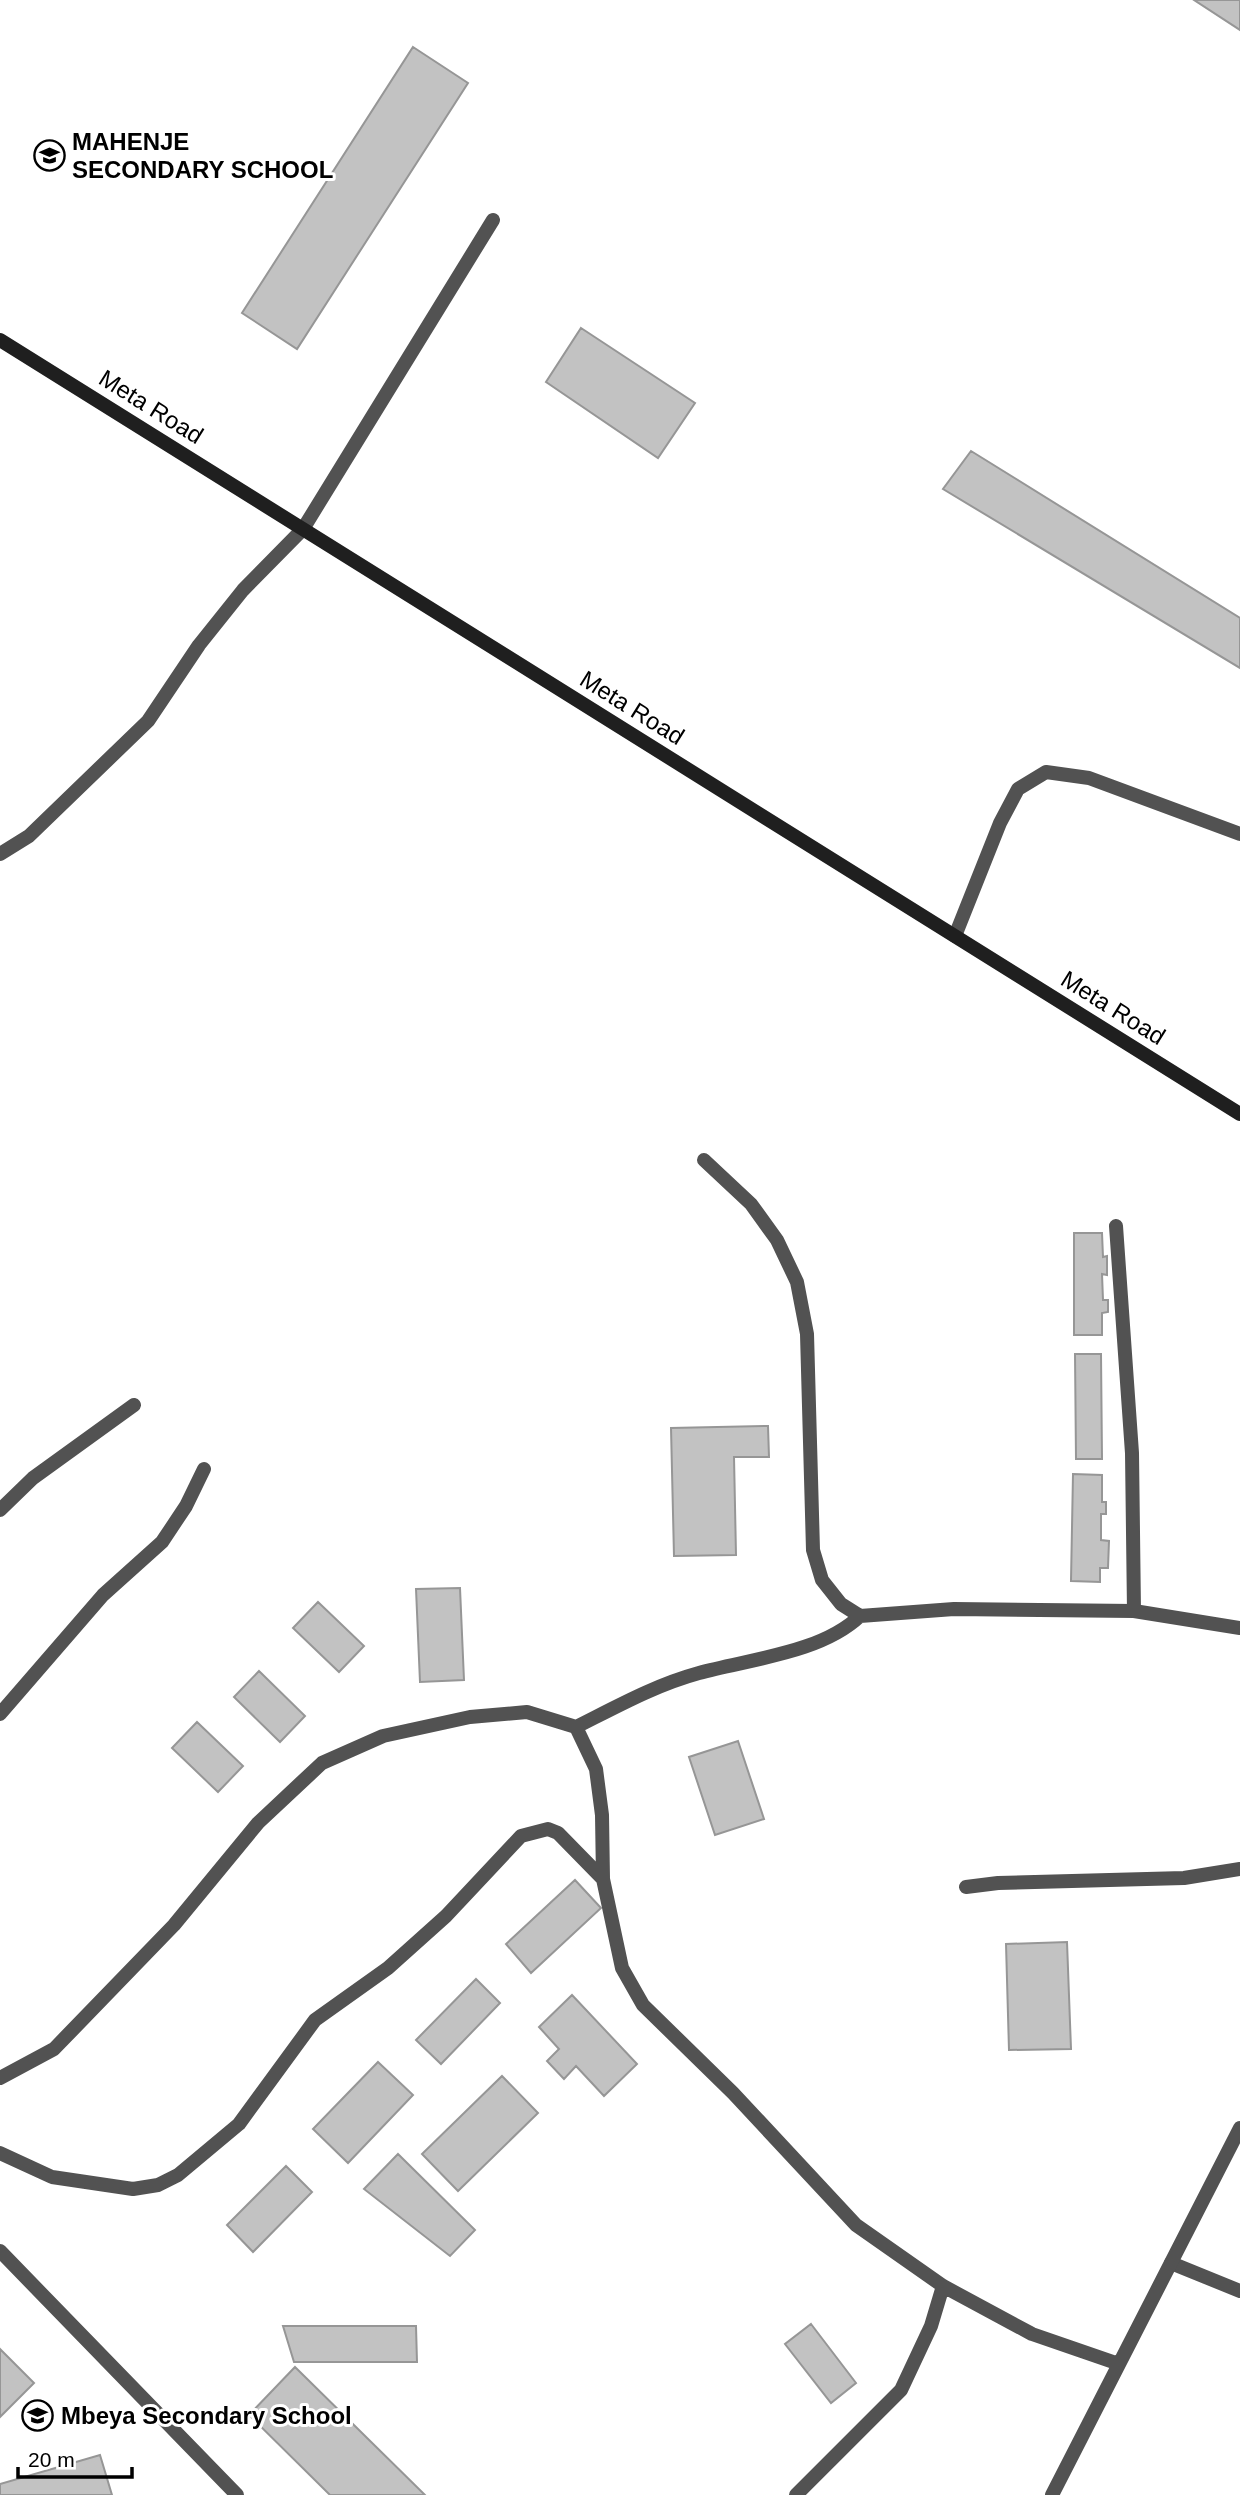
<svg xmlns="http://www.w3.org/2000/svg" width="1240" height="2495" font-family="Helvetica,sans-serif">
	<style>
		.building { fill: #c2c2c2; stroke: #969696; stroke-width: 2 }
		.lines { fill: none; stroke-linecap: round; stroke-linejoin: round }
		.lane { stroke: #525252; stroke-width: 14 }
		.street { stroke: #525252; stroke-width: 14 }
		.secondary { stroke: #1f1f1f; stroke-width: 14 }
		.labels { text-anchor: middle; stroke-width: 6; stroke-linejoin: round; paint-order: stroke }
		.poi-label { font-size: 24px; font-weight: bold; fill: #000; stroke: #fff; text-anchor: start }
		.street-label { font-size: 24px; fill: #000; stroke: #fff }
	</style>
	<rect width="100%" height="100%" fill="#fff"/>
	<path class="building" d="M 1194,0 L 1240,0 L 1240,30 Z
		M 413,47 L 468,83 L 297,349 L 242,313 Z
		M 581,328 L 695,403 L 658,458 L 546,382 Z
		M 971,451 L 1240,618 L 1240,668 L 943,489 Z
		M 1074,1233 L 1102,1233 L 1103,1257 L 1107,1256 L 1107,1275 L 1102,1274 L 1103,1300 L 1108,1300 L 1108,1312 L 1102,1313 L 1102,1335 L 1074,1335 Z
		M 1075,1354 L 1101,1354 L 1102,1459 L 1076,1459 Z
		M 768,1426 L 769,1457 L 734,1457 L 736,1555 L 674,1556 L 671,1428 Z
		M 1073,1474 L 1102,1475 L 1102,1502 L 1106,1502 L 1106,1514 L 1101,1514 L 1101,1540 L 1109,1541 L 1108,1568 L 1100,1568 L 1100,1582 L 1071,1581 Z
		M 460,1588 L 464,1680 L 420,1682 L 416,1589 Z
		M 318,1602 L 364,1646 L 339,1672 L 293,1628 Z
		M 259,1671 L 305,1716 L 280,1742 L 234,1697 Z
		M 197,1722 L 243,1766 L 218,1792 L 172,1748 Z
		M 738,1741 L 764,1819 L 715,1835 L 689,1757 Z
		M 575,1880 L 601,1908 L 531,1973 L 506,1944 Z
		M 1067,1942 L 1071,2049 L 1009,2050 L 1006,1944 Z
		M 476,1979 L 500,2003 L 441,2064 L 416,2040 Z
		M 572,1995 L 637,2064 L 604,2096 L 576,2066 L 564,2079 L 547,2061 L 559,2049 L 539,2027 Z
		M 378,2062 L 413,2095 L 348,2163 L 313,2129 Z
		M 502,2076 L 538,2113 L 458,2191 L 422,2154 Z
		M 398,2154 L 475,2230 L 450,2256 L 364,2189 Z
		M 286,2166 L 312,2192 L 253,2252 L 227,2225 Z
		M 811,2324 L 856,2383 L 831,2403 L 785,2344 Z
		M 283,2326 L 416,2326 L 417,2362 L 294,2362 Z
		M 0,2349 L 34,2383 L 0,2417 Z
		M 295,2367 L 425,2495 L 330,2495 L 249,2415 Z
		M 100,2455 L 112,2495 L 0,2495 L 0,2484 Z"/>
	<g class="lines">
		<path class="lane" d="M 303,529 L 493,220
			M 1171,2263 L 1240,2291"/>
		<path class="street" d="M 0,854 L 29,836 L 148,721 L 199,645 L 243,590 L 303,529
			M 955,936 L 1000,823 L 1018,789 L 1046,772 L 1089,778 L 1240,834
			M 704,1160 L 751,1204 L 777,1240 L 797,1282 L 807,1334 L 813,1550 L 822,1580 L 841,1604 L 860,1616 L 954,1609 L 1134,1611 L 1240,1628
			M 1116,1226 L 1132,1453 L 1134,1611
			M 0,1510 L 33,1478 L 134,1405
			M 0,1714 L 103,1595 L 162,1542 L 186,1506 L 204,1469
			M 576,1727 C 616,1707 655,1685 699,1673 C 750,1659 821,1653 860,1616
			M 966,1887 L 998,1883 L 1184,1878 L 1240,1869
			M 0,2078 L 54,2049 L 174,1925 L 258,1823 L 322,1763 L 383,1736 L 470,1717 L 527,1712 L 576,1727 L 596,1769 L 602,1815 L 603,1879
			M 0,2153 L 52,2177 L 133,2189 L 158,2185 L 178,2175 L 239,2124 L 315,2020 L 388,1968 L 446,1916 L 521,1836 L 548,1829 L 558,1833 L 603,1879 L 622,1968 L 643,2005 L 733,2093 L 856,2225 L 943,2286 L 1032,2334 L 1119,2364
			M 0,2251 L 237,2495
			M 796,2495 L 901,2390 L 931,2326 L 943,2286
			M 1052,2495 L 1240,2128"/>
		<path class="secondary" d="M 0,340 L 1240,1114"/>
	</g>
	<defs>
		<symbol id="school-ring" viewBox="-11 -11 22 22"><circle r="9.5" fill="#fff" stroke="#000" stroke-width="1.5"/><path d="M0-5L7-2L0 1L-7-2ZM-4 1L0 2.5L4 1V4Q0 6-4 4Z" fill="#000"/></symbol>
	</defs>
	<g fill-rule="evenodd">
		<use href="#school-ring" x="32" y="138" width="35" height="35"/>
		<use href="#school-ring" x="20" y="2398" width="35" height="35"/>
	</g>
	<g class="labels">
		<g class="poi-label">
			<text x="72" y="150">MAHENJE<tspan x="72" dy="28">SECONDARY SCHOOL</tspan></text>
			<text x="61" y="2424">Mbeya Secondary School</text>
		</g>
		<g class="street-label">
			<text transform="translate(151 407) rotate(32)" y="8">Meta Road</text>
			<text transform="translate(632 708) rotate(32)" y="8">Meta Road</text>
			<text transform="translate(1113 1008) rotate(32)" y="8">Meta Road</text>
		</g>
	</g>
	<path d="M18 2467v10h114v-10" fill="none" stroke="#000000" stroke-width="3.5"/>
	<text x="28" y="2467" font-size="21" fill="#000000" stroke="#ffffff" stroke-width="5" paint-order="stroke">20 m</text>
</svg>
